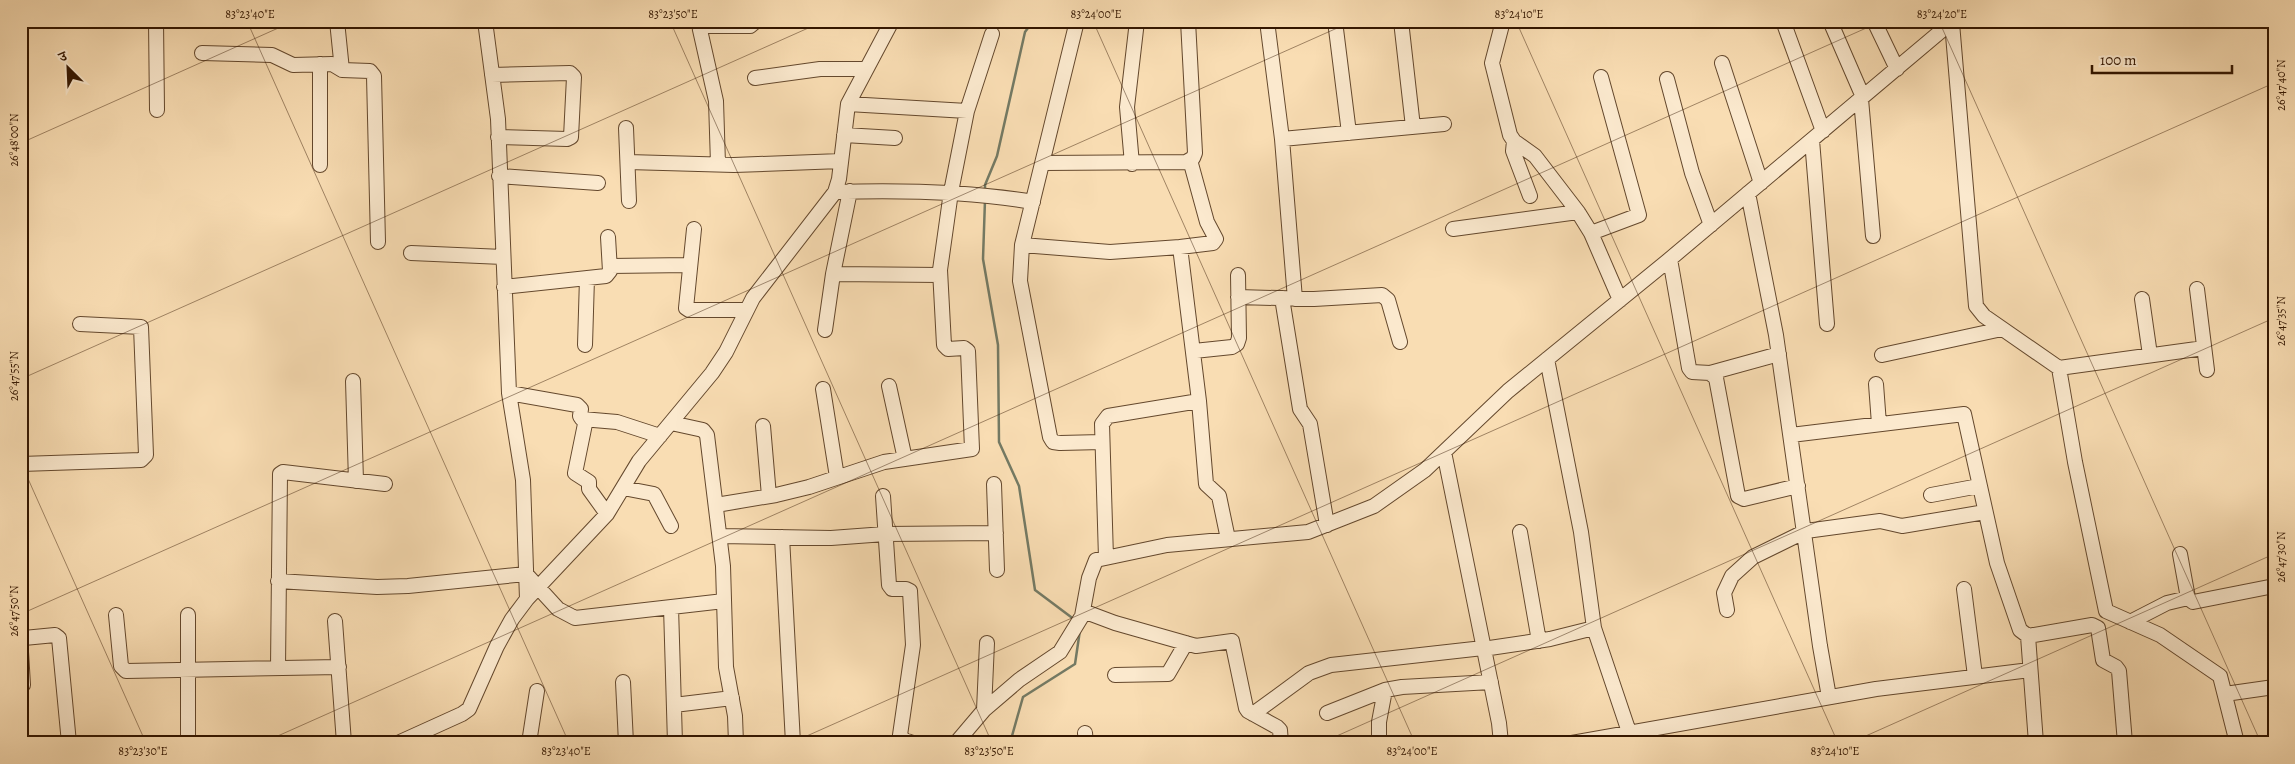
<svg xmlns="http://www.w3.org/2000/svg" width="2295" height="764" font-family="Alegreya,'Noto Serif Devanagari',serif">
	<style>
		.lines { fill: none; stroke-linecap: round; stroke-linejoin: round }
		.stream { stroke: #747a64; stroke-width: 2.5 }
		.minor-casing { stroke: #64482d; stroke-width: 16 }
		.minor { stroke: #fbe9ce; stroke-width: 14 }
		.ticks { fill: none; stroke: #331600; stroke-width: 1; stroke-opacity: 0.45 }
		.neatline { fill: none; stroke: #331600; stroke-width: 2 }
		.ticks-label { font-size: 12px; text-anchor: middle; fill: #331600 }
	</style>
	<rect width="100%" height="100%" fill="#f9ddb3"/>
	<filter id="stains"><feTurbulence type="fractalNoise" baseFrequency=".004" numOctaves="4"/><feColorMatrix values="0 0 0 0 .2 0 0 0 0 .09 0 0 0 0 .02 0 0 0 .5 -.17"/></filter>
	<radialGradient id="worn" r=".72"><stop offset=".6" stop-color="#630" stop-opacity="0"/><stop offset="1" stop-color="#630" stop-opacity=".3"/></radialGradient>
	<g class="lines">
		<path class="stream" d="M 985,192 L 985,185 L 997,156 L 1025,32 L 1033,21
			M 985,200 L 983,259 L 998,345 L 999,442 L 1019,486 L 1035,590 L 1075,620
			M 1010,743 L 1023,697 L 1075,664 L 1080,630"/>
		<defs>
			<path id="minor" d="M 156,21 L 157,110
				M 337,21 L 342,70
				M 485,21 L 498,119 L 509,393 L 523,480 L 527,599
				M 698,21 L 716,101 L 718,164
				M 1077,21 L 1022,245 L 1020,281 L 1050,437 L 1053,442 L 1060,443 L 1102,442
				M 1267,21 L 1282,139 L 1295,299
				M 1335,21 L 1349,133
				M 1401,21 L 1413,127
				M 1503,21 L 1492,63 L 1510,135 L 1514,141 L 1535,156 L 1578,212 L 1591,233 L 1620,300
				M 1783,21 L 1823,131
				M 1830,21 L 1863,97
				M 1874,21 L 1897,69
				M 1952,23 L 1976,306 L 1984,316 L 2059,368 L 2075,462 L 2106,611 L 2160,635 L 2220,676 L 2237,743
				M 699,26 L 750,26 L 756,21
				M 202,53 L 272,55 L 293,65 L 332,64 L 342,70 L 370,71 L 374,76 L 378,242
				M 1722,63 L 1761,183
				M 320,64 L 320,165
				M 492,75 L 570,73 L 574,77 L 571,137 L 567,139 L 498,137
				M 755,78 L 820,69 L 866,69
				M 1667,79 L 1692,173 L 1711,225
				M 1861,99 L 1873,236
				M 848,104 L 967,111
				M 626,128 L 629,201
				M 844,135 L 895,138
				M 1282,139 L 1444,124
				M 1812,140 L 1827,324
				M 1514,141 L 1513,151 L 1530,196
				M 628,162 L 734,165 L 841,161
				M 1043,163 L 1186,162 L 1193,158 L 1195,153 L 1188,21
				M 1132,164 L 1127,107 L 1137,21
				M 499,176 L 598,183
				M 835,192 C 901,190 968,191 1033,202
				M 1748,193 L 1776,335 L 1820,646 L 1829,697
				M 694,229 L 686,308 L 689,310 L 746,310
				M 1453,229 L 1578,212
				M 1591,233 L 1639,215 L 1601,77
				M 1022,245 L 1110,252 L 1180,247 L 1213,243 L 1216,239 L 1207,222 L 1190,160
				M 1180,247 L 1199,401 L 1206,484 L 1219,496 L 1228,539
				M 411,253 L 503,257
				M 1670,259 L 1689,368 L 1692,372 L 1710,373 L 1716,378 L 1738,496 L 1744,499 L 1798,486
				M 610,266 L 689,265
				M 833,274 L 940,275
				M 504,287 L 606,276 L 610,271 L 608,237
				M 2197,289 L 2207,370
				M 1238,297 L 1314,299 L 1382,295 L 1388,300 L 1400,342
				M 1282,298 L 1300,409 L 1310,424 L 1327,525
				M 2142,299 L 2150,355
				M 825,330 L 833,274 L 850,191
				M 585,345 L 587,278
				M 1194,351 L 1232,347 L 1237,344 L 1239,338 L 1238,275
				M 1882,355 L 2002,329
				M 1547,359 L 1581,532 L 1594,628 L 1629,732
				M 2059,368 L 2204,348
				M 1710,373 L 1779,354
				M 353,381 L 356,481
				M 1876,384 L 1879,424
				M 889,386 L 905,459
				M 823,389 L 837,477
				M 509,393 L 577,405 L 581,409 L 580,416 L 582,419 L 617,422 L 660,436
				M 586,419 L 575,473 L 589,482 L 589,489 L 607,514
				M 671,423 L 703,430 L 707,435 L 723,566 L 726,667 L 735,716 L 736,743
				M 763,426 L 769,496
				M 1791,435 L 1964,414 L 1997,563 L 2020,630 L 2028,636 L 2092,625 L 2098,628 L 2103,660 L 2116,667 L 2119,671 L 2125,743
				M 1444,452 L 1499,723 L 1501,743
				M 21,464 L 141,460 L 146,455 L 141,327 L 80,324
				M 994,484 L 997,570
				M 623,488 L 654,494 L 671,526
				M 1931,495 L 1979,486
				M 883,496 L 889,585 L 892,589 L 906,589 L 910,591 L 913,645 L 900,735 L 904,740 L 913,743
				M 716,505 L 776,495 L 809,487 L 884,462 L 972,449 L 968,351 L 964,348 L 948,349 L 944,345 L 940,270 L 951,192 L 967,111 L 992,34
				M 1520,532 L 1539,641
				M 720,536 L 831,538 L 885,534 L 996,533
				M 782,537 L 793,743
				M 2180,554 L 2188,598 L 2193,602 L 2274,586
				M 1106,558 L 1102,424 L 1108,416 L 1199,401
				M 278,581 L 377,587 L 408,586 L 526,574 L 558,609 L 575,618 L 724,601
				M 1964,589 L 1975,676
				M 671,607 L 675,743
				M 1727,610 L 1724,593 L 1732,576 L 1753,557 L 1806,531 L 1880,521 L 1902,526 L 1985,512
				M 1083,611 L 1115,623 L 1196,646 L 1232,641 L 1246,708 L 1248,711 L 1277,727 L 1280,730 L 1281,743
				M 116,615 L 121,666 L 126,671 L 339,667
				M 335,621 L 344,743
				M 2130,622 L 2167,603 L 2188,598
				M 2028,636 L 2036,743
				M 21,641 L 24,638 L 55,635 L 59,638 L 69,743
				M 1483,649 L 1550,639 L 1594,628
				M 21,652 L 23,685
				M 278,668 L 280,474 L 283,472 L 385,484
				M 1115,675 L 1168,674 L 1186,643
				M 623,682 L 626,743
				M 2225,694 L 2274,687
				M 674,705 L 732,698
				M 984,710 L 987,643
				M 1327,713 L 1385,690 L 1402,687 L 1491,682
				M 1253,714 L 1309,673 L 1331,665 L 1483,648
				M 1085,733 L 1086,743
				M 21,743 L 24,742
				M 188,743 L 188,615
				M 398,743 L 462,714 L 469,709 L 497,646 L 512,619 L 527,599 L 607,514 L 639,461 L 712,373 L 726,352 L 753,298 L 835,192 L 839,179 L 848,104 L 892,21
				M 529,743 L 537,691
				M 956,743 L 984,710 L 1019,680 L 1060,652 L 1082,616 L 1089,578 L 1096,560 L 1167,545 L 1308,532 L 1374,506 L 1425,470 L 1508,391 L 1670,259 L 1953,21
				M 1379,743 L 1379,722 L 1385,690
				M 1572,743 L 1876,689 L 2030,670"/>
		</defs>
		<use href="#minor" class="minor-casing"/>
		<use href="#minor" class="minor"/>
	</g>
	<path class="ticks" d="M 247,21 L 569,743M 670,21 L 992,743M 1093,21 L 1415,743M 1516,21 L 1838,743M 1939,21 L 2261,743M 21,143 L 294,21M 21,379 L 824,21M 21,463 L 146,743M 21,614 L 1353,21M 262,743 L 1882,21M 791,743 L 2274,83M 1321,743 L 2274,318M 1850,743 L 2274,554"/>
	<rect width="2295" height="764" fill="none" stroke="#f9ddb3" stroke-width="55"/>
	<g transform="translate(68 68) rotate(336)" stroke="#fbe9ce" stroke-width="4" paint-order="stroke">
	<path d="M0-4L9 19L0 12L-9 19Z" fill="#331600"/>
	<text y="-8" font-size="14" font-weight="bold" text-anchor="middle" fill="#331600">उ</text>
	</g>
	<path d="M2092 65v8h140v-8" fill="none" stroke="#331600" stroke-width="2.5"/>
	<text x="2100" y="65" font-size="15" fill="#331600" stroke="#fbe9ce" stroke-width="4" paint-order="stroke">100 m</text>
	<rect x="28" y="28" width="2240" height="708" class="neatline"/>
	<g class="ticks-label">
		<text x="250" y="18">83°23'40"E</text>
		<text x="673" y="18">83°23'50"E</text>
		<text x="1096" y="18">83°24'00"E</text>
		<text x="1519" y="18">83°24'10"E</text>
		<text x="1942" y="18">83°24'20"E</text>
		<text transform="translate(2281 85) rotate(-90)" y="4">26°47'40"N</text>
		<text transform="translate(14 140) rotate(-90)" y="4">26°48'00"N</text>
		<text transform="translate(2281 321) rotate(-90)" y="4">26°47'35"N</text>
		<text transform="translate(14 376) rotate(-90)" y="4">26°47'55"N</text>
		<text transform="translate(2281 557) rotate(-90)" y="4">26°47'30"N</text>
		<text transform="translate(14 611) rotate(-90)" y="4">26°47'50"N</text>
		<text x="143" y="755">83°23'30"E</text>
		<text x="566" y="755">83°23'40"E</text>
		<text x="989" y="755">83°23'50"E</text>
		<text x="1412" y="755">83°24'00"E</text>
		<text x="1835" y="755">83°24'10"E</text>
	</g>
	<rect width="100%" height="100%" filter="url(#stains)"/>
	<rect width="100%" height="100%" fill="url(#worn)"/>
</svg>
